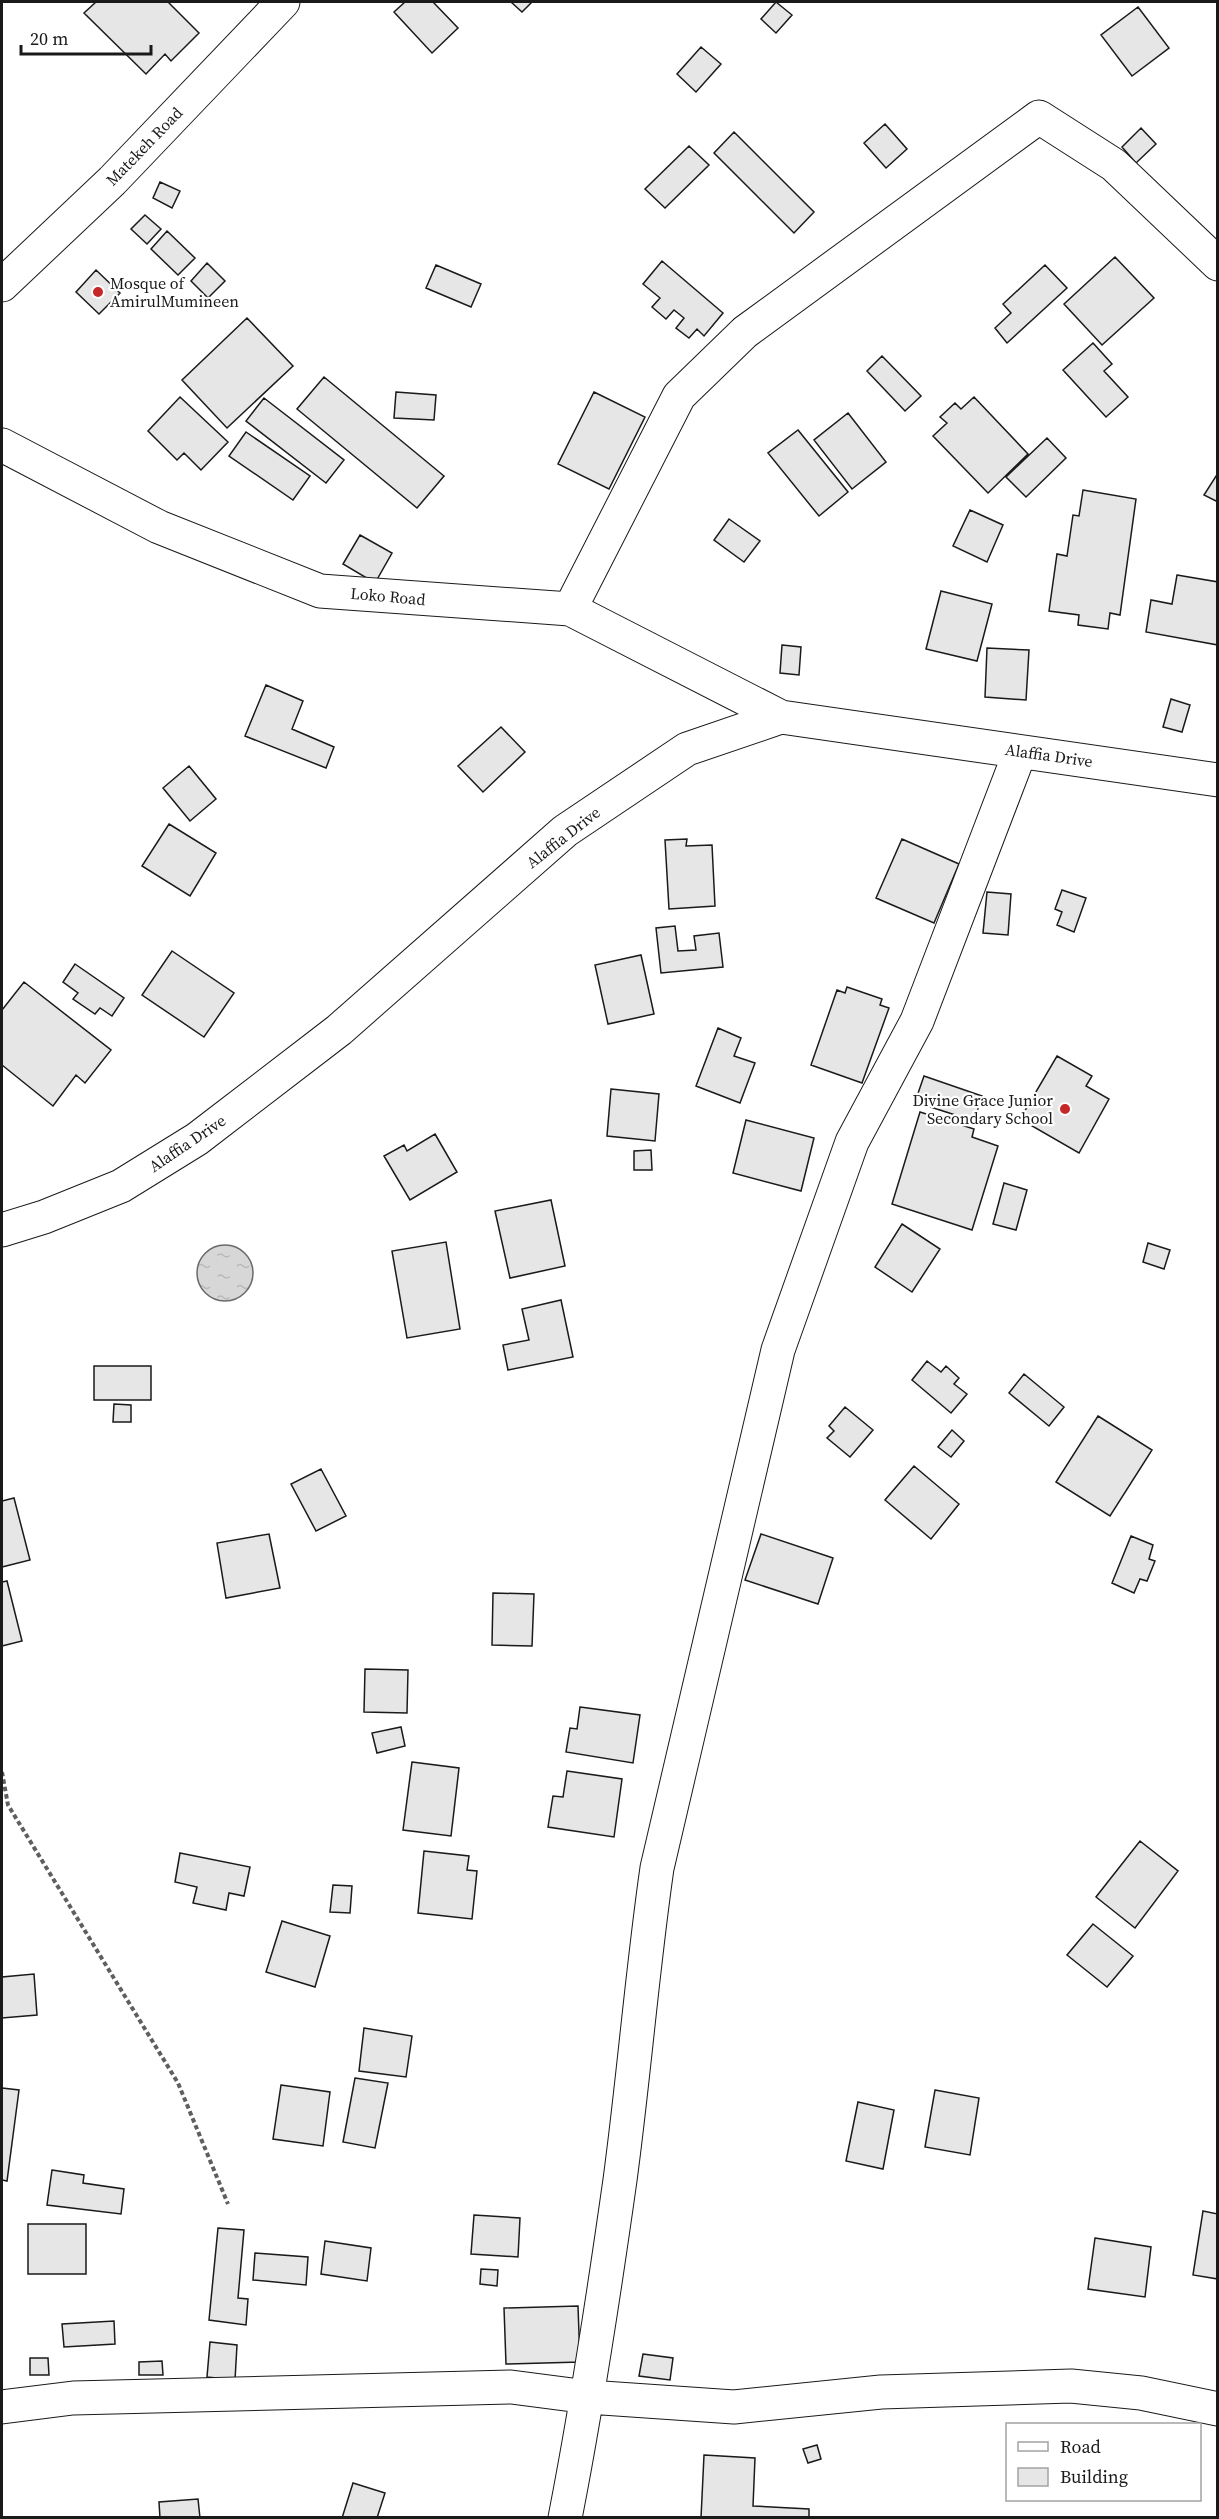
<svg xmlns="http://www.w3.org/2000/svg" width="1219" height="2519" font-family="'Source Serif 4',serif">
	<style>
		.water { fill: url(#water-ripples); stroke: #6a6a6a; stroke-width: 1.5 }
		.building { fill: #e6e6e6; stroke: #1a1a1a; stroke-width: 1.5 }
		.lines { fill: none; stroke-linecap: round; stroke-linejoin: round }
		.minor-casing { stroke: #1a1a1a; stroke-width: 35 }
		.path { stroke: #5f5f5f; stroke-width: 4; stroke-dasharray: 4.5 3; stroke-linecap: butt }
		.minor { stroke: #fff; stroke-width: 33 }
		.poi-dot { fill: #c62828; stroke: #fff; stroke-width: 2 }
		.labels { text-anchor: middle; stroke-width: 4.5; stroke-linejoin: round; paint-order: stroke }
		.street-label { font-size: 16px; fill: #1a1a1a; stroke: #fff }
		.poi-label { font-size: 16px; fill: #1a1a1a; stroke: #fff; text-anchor: start }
	</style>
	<defs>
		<pattern id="water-ripples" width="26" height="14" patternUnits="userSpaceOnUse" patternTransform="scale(1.5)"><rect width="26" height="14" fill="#d7d7d7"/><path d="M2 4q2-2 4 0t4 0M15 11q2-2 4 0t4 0" fill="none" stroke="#b8b8b8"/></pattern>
	</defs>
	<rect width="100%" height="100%" fill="#fff"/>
	<path class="water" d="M197 1273a28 28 0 1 1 56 0a28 28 0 1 1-56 0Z"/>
	<path class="building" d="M 96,2 L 168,2 L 199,33 L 171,61 L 165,54 L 146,74 L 84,13 Z
		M 405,2 L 433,2 L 458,28 L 432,53 L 394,12 Z
		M 511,2 L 532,2 L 522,12 Z
		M 776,2 L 792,15 L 776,33 L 761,19 Z
		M 1138,7 L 1169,48 L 1132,76 L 1101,35 Z
		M 701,47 L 721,64 L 696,92 L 677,74 Z
		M 885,124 L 907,149 L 886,168 L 864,143 Z
		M 1141,128 L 1156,144 L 1136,163 L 1122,147 Z
		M 734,132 L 814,212 L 794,233 L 714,153 Z
		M 689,146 L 709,165 L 665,208 L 645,189 Z
		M 160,182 L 180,191 L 172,208 L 153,198 Z
		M 145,215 L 161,229 L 147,244 L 131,229 Z
		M 167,231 L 195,258 L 178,275 L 151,249 Z
		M 1115,257 L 1154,298 L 1102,345 L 1064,304 Z
		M 662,261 L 723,313 L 704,336 L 697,329 L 689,338 L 676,328 L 684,318 L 674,310 L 666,319 L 652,307 L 660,298 L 643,284 Z
		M 207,263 L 225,281 L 208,298 L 191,281 Z
		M 436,265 L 481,284 L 471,307 L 426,288 Z
		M 1045,265 L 1067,288 L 1007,343 L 995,328 L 1011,313 L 1003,304 Z
		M 96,270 L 120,293 L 99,314 L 76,292 Z
		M 247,318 L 293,366 L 227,428 L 182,380 Z
		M 1093,343 L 1112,364 L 1104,371 L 1128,397 L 1106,417 L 1063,370 Z
		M 882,356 L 921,396 L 905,411 L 867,371 Z
		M 324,377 L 444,476 L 417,508 L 297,409 Z
		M 396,392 L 436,395 L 434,420 L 394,418 Z
		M 594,392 L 645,417 L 609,489 L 558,464 Z
		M 180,397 L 228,442 L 201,470 L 184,453 L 177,460 L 148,431 Z
		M 974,397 L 1028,454 L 988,493 L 933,436 L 947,423 L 940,417 L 955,403 L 961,409 Z
		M 264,398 L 344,460 L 326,483 L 246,421 Z
		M 848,413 L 886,462 L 852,489 L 814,440 Z
		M 798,430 L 848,492 L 819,516 L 768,453 Z
		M 246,432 L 310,476 L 293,500 L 229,456 Z
		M 1047,438 L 1066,458 L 1026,497 L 1006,477 Z
		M 1218,473 L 1218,502 L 1204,495 Z
		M 1083,490 L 1136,499 L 1120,615 L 1110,613 L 1108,629 L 1078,625 L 1079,615 L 1049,611 L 1057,554 L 1067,556 L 1073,515 L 1079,516 Z
		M 970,510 L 1003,525 L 987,562 L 953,546 Z
		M 729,519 L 760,541 L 744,562 L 714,540 Z
		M 360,535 L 392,553 L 375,583 L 343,564 Z
		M 1177,575 L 1218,582 L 1218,645 L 1146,632 L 1151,600 L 1172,604 Z
		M 941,591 L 992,604 L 977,661 L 926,649 Z
		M 782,645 L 801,647 L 799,675 L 780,673 Z
		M 987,648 L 1029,650 L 1026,700 L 985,697 Z
		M 266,685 L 303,701 L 292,729 L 334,747 L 326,768 L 245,736 Z
		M 1171,699 L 1190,705 L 1182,732 L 1163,727 Z
		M 501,727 L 525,752 L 483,792 L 458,766 Z
		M 189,766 L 216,799 L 190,821 L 163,788 Z
		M 169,824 L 216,853 L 190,896 L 142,866 Z
		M 687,839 L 686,846 L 712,845 L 715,906 L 669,909 L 665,840 Z
		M 902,839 L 959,864 L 934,923 L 876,898 Z
		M 1062,890 L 1086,898 L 1074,932 L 1057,925 L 1062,912 L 1055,909 Z
		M 987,892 L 1011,894 L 1008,935 L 983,933 Z
		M 675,926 L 678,951 L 696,950 L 694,936 L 719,933 L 723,967 L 661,973 L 656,928 Z
		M 172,951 L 234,993 L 204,1037 L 142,995 Z
		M 641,955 L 654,1014 L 608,1024 L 595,965 Z
		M 75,964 L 124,998 L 112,1016 L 100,1008 L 95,1014 L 73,999 L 78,993 L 63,982 Z
		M 24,982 L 111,1050 L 85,1083 L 76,1075 L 53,1106 L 2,1065 L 2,1010 Z
		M 847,987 L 882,999 L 880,1005 L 889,1008 L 862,1083 L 811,1065 L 837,990 L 845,993 Z
		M 718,1028 L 741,1038 L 734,1056 L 755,1063 L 740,1103 L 696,1086 Z
		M 1057,1056 L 1092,1076 L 1086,1086 L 1109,1099 L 1079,1153 L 1020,1119 Z
		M 924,1076 L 982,1096 L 974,1121 L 915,1102 Z
		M 611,1089 L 659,1094 L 655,1141 L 607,1136 Z
		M 920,1112 L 974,1129 L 972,1137 L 998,1146 L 972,1230 L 892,1204 Z
		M 746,1120 L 814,1138 L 801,1191 L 733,1173 Z
		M 435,1134 L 457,1172 L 410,1200 L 384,1156 L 404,1145 L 407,1151 Z
		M 651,1150 L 652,1170 L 634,1170 L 634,1151 Z
		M 1004,1183 L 1027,1190 L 1016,1230 L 993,1224 Z
		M 551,1200 L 565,1266 L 510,1278 L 495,1211 Z
		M 902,1224 L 940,1249 L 912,1292 L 875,1267 Z
		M 446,1242 L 460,1329 L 407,1338 L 392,1251 Z
		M 1148,1243 L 1170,1250 L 1164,1269 L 1143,1262 Z
		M 561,1300 L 573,1357 L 508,1370 L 503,1345 L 529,1340 L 522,1309 Z
		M 927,1361 L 941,1372 L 946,1366 L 959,1378 L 954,1384 L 967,1394 L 951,1413 L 912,1380 Z
		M 94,1366 L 151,1366 L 151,1400 L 94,1400 Z
		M 1024,1374 L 1064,1407 L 1049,1426 L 1009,1393 Z
		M 114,1404 L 131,1405 L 131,1422 L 113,1422 Z
		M 845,1407 L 873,1430 L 850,1457 L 827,1438 L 834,1431 L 829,1426 Z
		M 1098,1416 L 1152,1450 L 1110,1516 L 1056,1482 Z
		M 952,1430 L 964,1441 L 951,1457 L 938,1447 Z
		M 914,1466 L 959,1504 L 931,1539 L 885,1500 Z
		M 321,1469 L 346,1516 L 316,1531 L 291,1484 Z
		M 14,1498 L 30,1560 L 2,1567 L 2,1501 Z
		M 269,1534 L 280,1588 L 226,1598 L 217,1543 Z
		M 761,1534 L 833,1558 L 818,1604 L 745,1580 Z
		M 1131,1536 L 1153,1545 L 1149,1559 L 1155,1561 L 1147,1581 L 1140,1579 L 1134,1593 L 1112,1583 Z
		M 7,1581 L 22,1641 L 2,1646 L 2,1582 Z
		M 493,1593 L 534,1594 L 532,1646 L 492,1645 Z
		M 365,1669 L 408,1670 L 407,1713 L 364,1712 Z
		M 580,1707 L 640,1715 L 633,1763 L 566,1752 L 570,1728 L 577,1729 Z
		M 401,1727 L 405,1746 L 377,1753 L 372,1733 Z
		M 412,1762 L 459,1768 L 451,1836 L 403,1830 Z
		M 567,1771 L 622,1779 L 614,1837 L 548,1827 L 553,1796 L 563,1797 Z
		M 1140,1841 L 1178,1871 L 1135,1928 L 1096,1897 Z
		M 424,1851 L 469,1856 L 467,1870 L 477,1871 L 472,1919 L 418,1913 Z
		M 180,1853 L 250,1867 L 244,1896 L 229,1893 L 226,1910 L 193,1903 L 197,1887 L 175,1882 Z
		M 333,1885 L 352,1886 L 350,1913 L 330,1912 Z
		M 282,1921 L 330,1936 L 315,1987 L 266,1972 Z
		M 1093,1924 L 1133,1956 L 1107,1987 L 1067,1955 Z
		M 34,1974 L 37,2015 L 2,2018 L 2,1977 Z
		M 364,2028 L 412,2036 L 406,2077 L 359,2071 Z
		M 355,2078 L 388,2083 L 375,2148 L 343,2142 Z
		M 281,2085 L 330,2092 L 323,2146 L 273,2139 Z
		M 2,2088 L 19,2090 L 7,2181 L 2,2180 Z
		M 935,2090 L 979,2098 L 970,2155 L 925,2147 Z
		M 858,2102 L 894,2110 L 883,2169 L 846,2161 Z
		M 52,2170 L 84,2175 L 83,2183 L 124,2189 L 121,2214 L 47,2205 Z
		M 1203,2211 L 1218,2214 L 1218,2279 L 1193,2275 Z
		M 474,2215 L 520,2218 L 518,2257 L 471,2254 Z
		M 28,2224 L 86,2224 L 86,2274 L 28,2274 Z
		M 218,2228 L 244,2230 L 238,2298 L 248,2299 L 246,2325 L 209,2320 Z
		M 1095,2238 L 1151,2247 L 1145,2297 L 1088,2289 Z
		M 325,2241 L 371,2248 L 367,2281 L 321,2274 Z
		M 255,2253 L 308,2257 L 306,2285 L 253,2280 Z
		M 481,2269 L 498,2270 L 497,2286 L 480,2284 Z
		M 578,2306 L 580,2362 L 506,2364 L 504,2308 Z
		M 114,2321 L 115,2344 L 64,2347 L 62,2324 Z
		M 210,2342 L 237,2345 L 235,2380 L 207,2377 Z
		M 643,2354 L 673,2358 L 670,2380 L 639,2376 Z
		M 30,2358 L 48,2358 L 49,2375 L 30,2375 Z
		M 162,2361 L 163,2375 L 139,2375 L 139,2362 Z
		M 817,2445 L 821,2459 L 808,2463 L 803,2449 Z
		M 704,2455 L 755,2458 L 753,2506 L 809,2509 L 809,2518 L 701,2518 Z
		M 353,2483 L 385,2493 L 377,2518 L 342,2518 Z
		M 198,2499 L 200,2518 L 160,2518 L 159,2502 Z"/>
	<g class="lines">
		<defs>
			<path id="minor" d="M 2,285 L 112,181 L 283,2
				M 2,445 L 159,527 L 320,591 L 570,609 L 781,717
				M 570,609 L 679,396 L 745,332 L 1039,117 L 1114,165 L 1218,264
				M 2,1230 L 44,1217 L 121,1186 L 197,1139 L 339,1030 L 565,831 L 687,749 L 781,717 L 1218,780
				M 2,2407 L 73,2398 L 511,2387 L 588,2397 L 734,2407 L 881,2392 L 1071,2386 L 1141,2393 L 1218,2409
				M 565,2518 C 587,2406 604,2293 620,2180 C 634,2076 642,1972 657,1868 L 778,1350 L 852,1142 L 917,1021 L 1020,752"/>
		</defs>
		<use href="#minor" class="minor-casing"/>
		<path class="path" d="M 2,1772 L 8,1805 L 178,2083 L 228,2204"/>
		<use href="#minor" class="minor"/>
	</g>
	<g class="poi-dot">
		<circle cx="98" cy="292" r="6"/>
		<circle cx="1065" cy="1109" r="6"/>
	</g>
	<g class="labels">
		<g class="street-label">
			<text transform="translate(144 146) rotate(-46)" y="6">Matekeh Road</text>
			<text transform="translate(388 596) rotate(5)" y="6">Loko Road</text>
			<text transform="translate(1049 755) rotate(8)" y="6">Alaffia Drive</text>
			<text transform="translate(563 837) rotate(-38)" y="6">Alaffia Drive</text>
			<text transform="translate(187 1143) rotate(-34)" y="6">Alaffia Drive</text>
		</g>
		<g class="poi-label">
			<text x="110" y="289">Mosque of<tspan x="110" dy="18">AmirulMumineen</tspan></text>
			<text x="1053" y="1106" text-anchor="end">Divine Grace Junior<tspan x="1053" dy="18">Secondary School</tspan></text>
		</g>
	</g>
	<rect width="1219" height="2519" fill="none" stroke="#1a1a1a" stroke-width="6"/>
	<rect x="1006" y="2423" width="195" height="78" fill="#ffffff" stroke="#a3a3a3" stroke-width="1.5"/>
	<rect x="1018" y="2442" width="30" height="9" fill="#ffffff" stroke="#a3a3a3" stroke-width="1.5"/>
	<text x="1060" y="2453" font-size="18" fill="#1a1a1a">Road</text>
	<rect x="1018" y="2468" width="30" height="18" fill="#e6e6e6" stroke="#a3a3a3" stroke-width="1.5"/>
	<text x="1060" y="2483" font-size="18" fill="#1a1a1a">Building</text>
	<path d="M21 45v9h130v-9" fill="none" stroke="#1a1a1a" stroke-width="3"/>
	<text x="30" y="45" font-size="18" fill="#1a1a1a" stroke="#ffffff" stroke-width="4.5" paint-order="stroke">20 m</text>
</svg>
